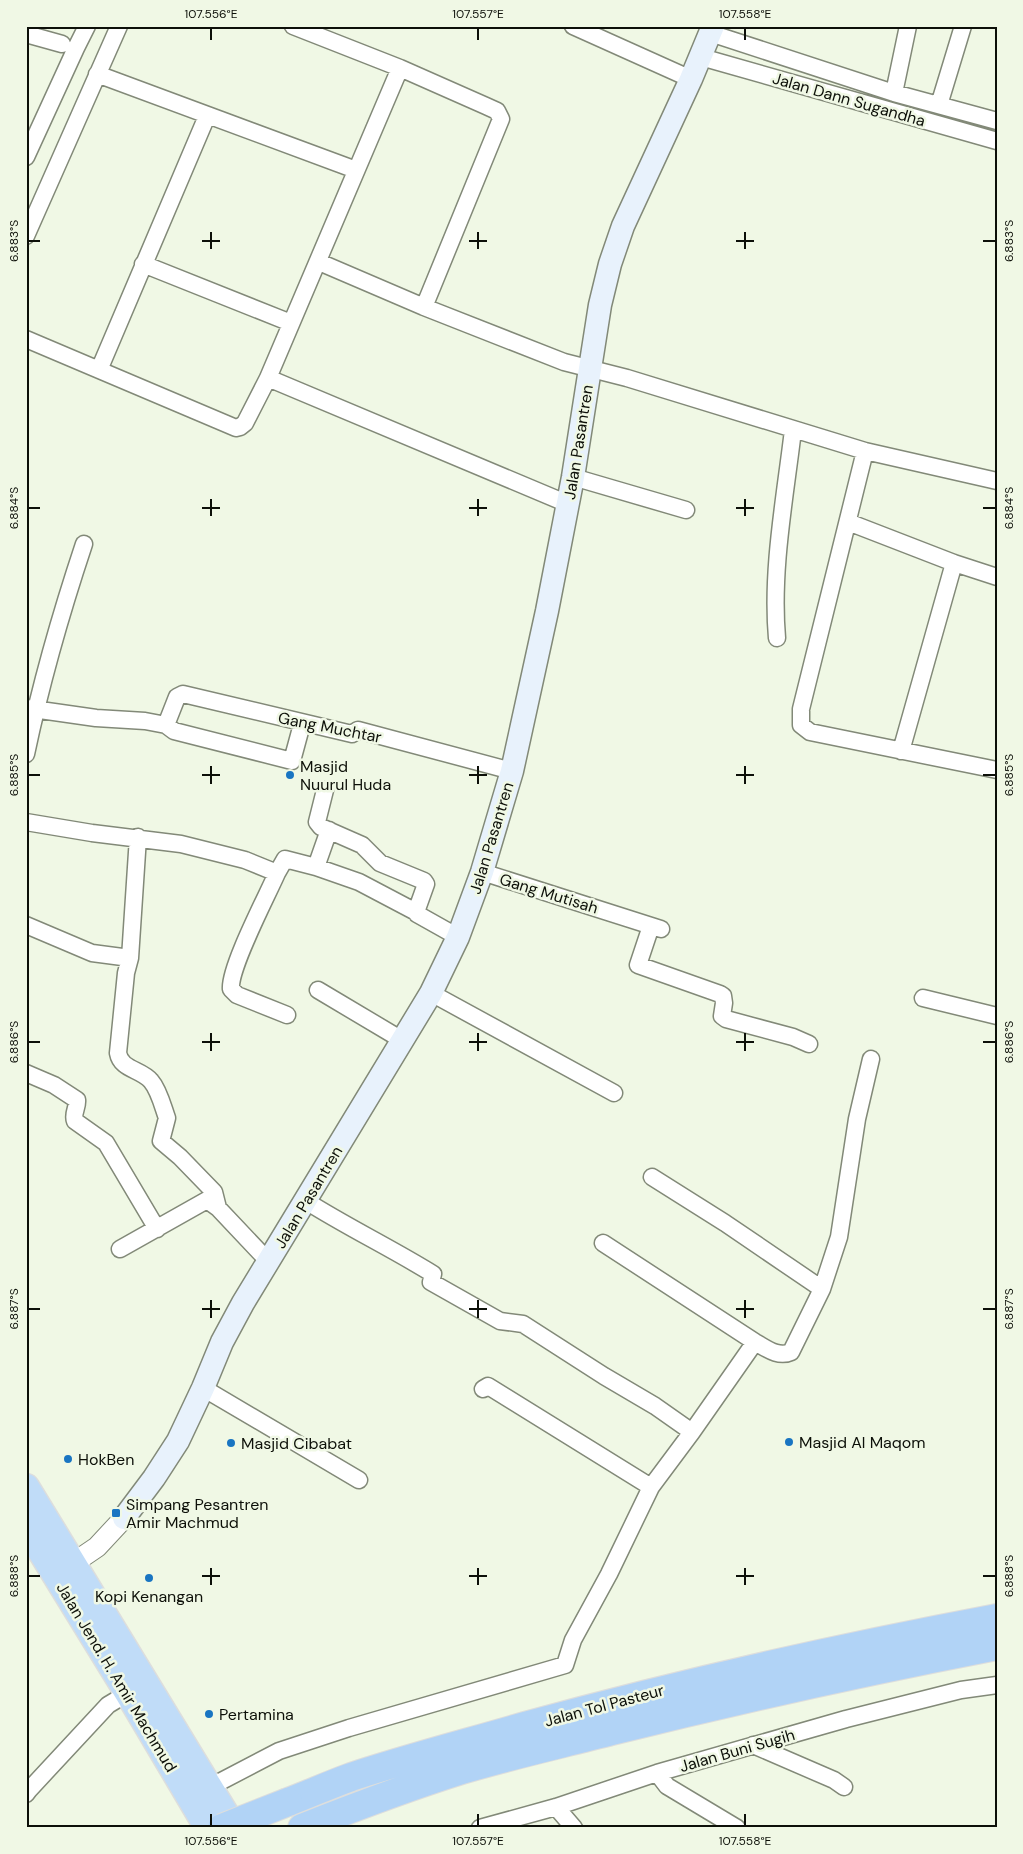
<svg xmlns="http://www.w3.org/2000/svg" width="1023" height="1854" font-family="'DM Sans',sans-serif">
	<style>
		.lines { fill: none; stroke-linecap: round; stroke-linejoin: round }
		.minor-casing { stroke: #828978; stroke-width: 19 }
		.tertiary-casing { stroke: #828978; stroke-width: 22 }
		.secondary-casing { stroke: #828978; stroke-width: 25 }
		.trunk-casing { stroke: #dddedd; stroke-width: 29 }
		.motorway-casing { stroke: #dddedd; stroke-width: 30 }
		.minor { stroke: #fff; stroke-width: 16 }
		.tertiary { stroke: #fff; stroke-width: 20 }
		.secondary { stroke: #e8f2fc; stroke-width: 22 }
		.trunk { stroke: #c0dcf8; stroke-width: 26 }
		.motorway { stroke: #b1d3f6; stroke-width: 28 }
		.motorway-bridge-casing { stroke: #dddedd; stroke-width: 30; stroke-linecap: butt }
		.motorway-bridge { stroke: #b1d3f6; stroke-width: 28 }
		.ticks { fill: none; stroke: #0d1009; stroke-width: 2 }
		.poi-dot { fill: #1975c2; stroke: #f0f8e5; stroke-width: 2 }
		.labels { text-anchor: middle; stroke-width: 5; stroke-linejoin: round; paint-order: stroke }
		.street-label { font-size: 16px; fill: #0d1009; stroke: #f0f8e5 }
		.poi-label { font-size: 16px; fill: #0d1009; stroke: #f0f8e5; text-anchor: start }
		.neatline { fill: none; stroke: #0d1009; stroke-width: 2 }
		.ticks-label { font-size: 12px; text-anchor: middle; fill: #0d1009 }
	</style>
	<rect width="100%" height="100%" fill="#f0f8e5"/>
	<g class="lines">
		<defs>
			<path id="minor" d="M 293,26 L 400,68 L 486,106 L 497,111 L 501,119 L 424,307
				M 573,26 L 691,79
				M 710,33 L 894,93 L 997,121
				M 26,34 L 62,44
				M 701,57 L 997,141
				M 97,74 L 356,170
				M 894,93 L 908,26
				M 939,105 L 963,26
				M 26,157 L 76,48 L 87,26
				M 26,236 L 119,26
				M 319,262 L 424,307 L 564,362 L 627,378 L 865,451 L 997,481
				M 143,264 L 291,323
				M 26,339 L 236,428 L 240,427 L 245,423 L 268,378 L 400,68
				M 99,370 L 207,116
				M 268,378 L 568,504
				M 865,451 L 801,709 L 801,725 L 810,732 L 997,770
				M 573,477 L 686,510
				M 848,522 L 954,563 L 997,577
				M 777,638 C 771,570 785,498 793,430
				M 26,708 L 96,718 L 145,721 L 166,725 L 174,731 L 292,761 L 302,724
				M 166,725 L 177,697 L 183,694 L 352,734 L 358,730 L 512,771
				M 901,751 L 954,563
				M 26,754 C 41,683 61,613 84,544
				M 325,790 L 317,822 L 321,827 L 362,845 L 380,863 L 424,881 L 426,884 L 416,912 L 417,914 L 458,937
				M 26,822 L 92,833 L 181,844 L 245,860 L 277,873 L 285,859 L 316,867 L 359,882 L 416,912
				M 138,837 L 130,958 L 126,973 L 118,1053 C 121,1070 141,1069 151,1081 C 159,1090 163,1107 167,1118 L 161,1141 L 180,1157 L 214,1192 L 218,1208
				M 316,867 L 329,830
				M 482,872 L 661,929
				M 277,873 C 267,896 229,968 231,989 L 237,995 L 287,1015
				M 26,925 L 92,953 L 130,958
				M 651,926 L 638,965 L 720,994 L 723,996 L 724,1003 L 722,1016 L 726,1019 L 793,1037 L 809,1044
				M 318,990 L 402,1040
				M 431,993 L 614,1093
				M 923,998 L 997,1016
				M 26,1073 L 54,1085 L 77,1100 C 78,1107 72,1114 75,1121 L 106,1143 L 157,1229
				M 652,1177 L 725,1223 L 822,1289
				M 306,1201 C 347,1227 391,1248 433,1274 L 431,1282 L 500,1321 L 523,1324 L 604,1376 L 655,1406 L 692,1432
				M 603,1243 L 755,1342 C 766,1348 778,1358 791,1352 L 822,1289 L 839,1237 L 857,1119 L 871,1059
				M 120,1249 L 207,1200 L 218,1208 L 269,1262
				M 203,1388 L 359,1480
				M 483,1389 L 488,1386 L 651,1487
				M 753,1745 L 834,1780 L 844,1787
				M 657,1773 L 667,1786 L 737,1828
				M 210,1787 L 279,1751 L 349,1728 L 565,1665 L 573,1640 L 609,1574 L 651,1487 L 692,1432 L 755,1342
				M 26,1794 L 29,1790 L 108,1705 L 128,1693
				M 556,1807 L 574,1828
				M 480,1828 L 556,1807 L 657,1773 L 846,1719 L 961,1690 L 997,1685"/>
			<path id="tertiary" d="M 72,1564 L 97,1547 L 124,1518"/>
			<path id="secondary" d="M 124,1518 L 154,1478 L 178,1441 L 203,1388 L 222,1342 L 243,1303 L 431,993 L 458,937 L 482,872 L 512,771 L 547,611 L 573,477 L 600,305 L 610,264 L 623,226 L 691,79 L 713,26"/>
			<path id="trunk" d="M 26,1487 L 234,1828
				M 26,1527 L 128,1693 L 208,1828"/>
			<path id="motorway" d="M 288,1802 C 309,1794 329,1785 351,1777 C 408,1758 467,1743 525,1726 C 681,1683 838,1648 997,1618
				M 302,1828 C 355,1807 408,1787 462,1770 C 512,1755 562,1744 612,1731 C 740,1699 868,1671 997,1646"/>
		</defs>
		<use href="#minor" class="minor-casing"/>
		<use href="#tertiary" class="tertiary-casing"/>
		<use href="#secondary" class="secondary-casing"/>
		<use href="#trunk" class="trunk-casing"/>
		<use href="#motorway" class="motorway-casing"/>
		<use href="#minor" class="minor"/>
		<use href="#tertiary" class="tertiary"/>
		<use href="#secondary" class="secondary"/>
		<use href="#trunk" class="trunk"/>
		<use href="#motorway" class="motorway"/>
		<defs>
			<path id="motorway-bridge" d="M 222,1828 L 288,1802"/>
		</defs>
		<use href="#motorway-bridge" class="motorway-bridge-casing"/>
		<use href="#motorway-bridge" class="motorway-bridge"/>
	</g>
	<path class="ticks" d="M 211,28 L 211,40M 478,28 L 478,40M 745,28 L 745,40M 211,232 L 211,249M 478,232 L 478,249M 745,232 L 745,249M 28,241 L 40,241M 202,241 L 220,241M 469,241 L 487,241M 736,241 L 754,241M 983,241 L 996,241M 211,499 L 211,516M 478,499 L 478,516M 745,499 L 745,516M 28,508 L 40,508M 202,508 L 220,508M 469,508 L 487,508M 736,508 L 754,508M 983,508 L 996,508M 211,766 L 211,784M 478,766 L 478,784M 745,766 L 745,784M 28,775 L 40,775M 202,775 L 220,775M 469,775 L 487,775M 736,775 L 754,775M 983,775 L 996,775M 211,1033 L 211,1051M 478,1033 L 478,1051M 745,1033 L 745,1051M 28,1042 L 40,1042M 202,1042 L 220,1042M 469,1042 L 487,1042M 736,1042 L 754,1042M 983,1042 L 996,1042M 211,1300 L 211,1318M 478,1300 L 478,1318M 745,1300 L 745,1318M 28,1309 L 40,1309M 202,1309 L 220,1309M 469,1309 L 487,1309M 736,1309 L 754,1309M 983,1309 L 996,1309M 211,1568 L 211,1585M 478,1568 L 478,1585M 745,1568 L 745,1585M 28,1576 L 40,1576M 202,1576 L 220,1576M 469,1576 L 487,1576M 736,1576 L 754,1576M 983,1576 L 996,1576M 211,1814 L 211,1826M 478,1814 L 478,1826M 745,1814 L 745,1826"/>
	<g class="poi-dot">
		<circle cx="290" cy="775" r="5"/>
		<circle cx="789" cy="1442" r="5"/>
		<circle cx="231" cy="1443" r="5"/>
		<circle cx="68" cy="1459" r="5"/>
		<rect x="111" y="1508" width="10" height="10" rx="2.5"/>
		<circle cx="149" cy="1578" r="5"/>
		<circle cx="209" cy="1714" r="5"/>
	</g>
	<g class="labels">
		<g class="street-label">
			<text transform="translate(849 99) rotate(16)" y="6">Jalan Dann Sugandha</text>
			<text transform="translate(578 442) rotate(-81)" y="6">Jalan Pasantren</text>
			<text transform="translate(330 727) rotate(11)" y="6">Gang Muchtar</text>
			<text transform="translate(491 838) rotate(-73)" y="6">Jalan Pasantren</text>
			<text transform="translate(549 893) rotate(17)" y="6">Gang Mutisah</text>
			<text transform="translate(308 1197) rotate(-59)" y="6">Jalan Pasantren</text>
			<text transform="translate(117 1677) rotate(59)" y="6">Jalan Jend. H. Amir Machmud</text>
			<text transform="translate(604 1705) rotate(-15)" y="6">Jalan Tol Pasteur</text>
			<text transform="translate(737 1750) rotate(-16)" y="6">Jalan Buni Sugih</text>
		</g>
		<g class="poi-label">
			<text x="300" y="772">Masjid<tspan x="300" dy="18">Nuurul Huda</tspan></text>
			<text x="799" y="1448">Masjid Al Maqom</text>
			<text x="241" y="1449">Masjid Cibabat</text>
			<text x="78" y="1465">HokBen</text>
			<text x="126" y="1510">Simpang Pesantren<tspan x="126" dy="18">Amir Machmud</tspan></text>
			<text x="149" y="1602" text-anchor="middle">Kopi Kenangan</text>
			<text x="219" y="1720">Pertamina</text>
		</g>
	</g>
	<rect width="1023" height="1854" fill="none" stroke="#f0f8e5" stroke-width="55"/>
	<rect x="28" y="28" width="968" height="1798" class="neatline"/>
	<g class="ticks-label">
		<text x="211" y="18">107.556°E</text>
		<text x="478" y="18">107.557°E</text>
		<text x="745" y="18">107.558°E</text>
		<text transform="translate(14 241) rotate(-90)" y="4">6.883°S</text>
		<text transform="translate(1009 241) rotate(-90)" y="4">6.883°S</text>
		<text transform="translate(14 508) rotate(-90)" y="4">6.884°S</text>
		<text transform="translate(1009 508) rotate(-90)" y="4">6.884°S</text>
		<text transform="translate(14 775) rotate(-90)" y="4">6.885°S</text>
		<text transform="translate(1009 775) rotate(-90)" y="4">6.885°S</text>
		<text transform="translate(14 1042) rotate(-90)" y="4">6.886°S</text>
		<text transform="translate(1009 1042) rotate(-90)" y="4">6.886°S</text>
		<text transform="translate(14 1309) rotate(-90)" y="4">6.887°S</text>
		<text transform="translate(1009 1309) rotate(-90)" y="4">6.887°S</text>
		<text transform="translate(14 1576) rotate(-90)" y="4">6.888°S</text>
		<text transform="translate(1009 1576) rotate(-90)" y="4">6.888°S</text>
		<text x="211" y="1845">107.556°E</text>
		<text x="478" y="1845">107.557°E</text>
		<text x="745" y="1845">107.558°E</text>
	</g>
</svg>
